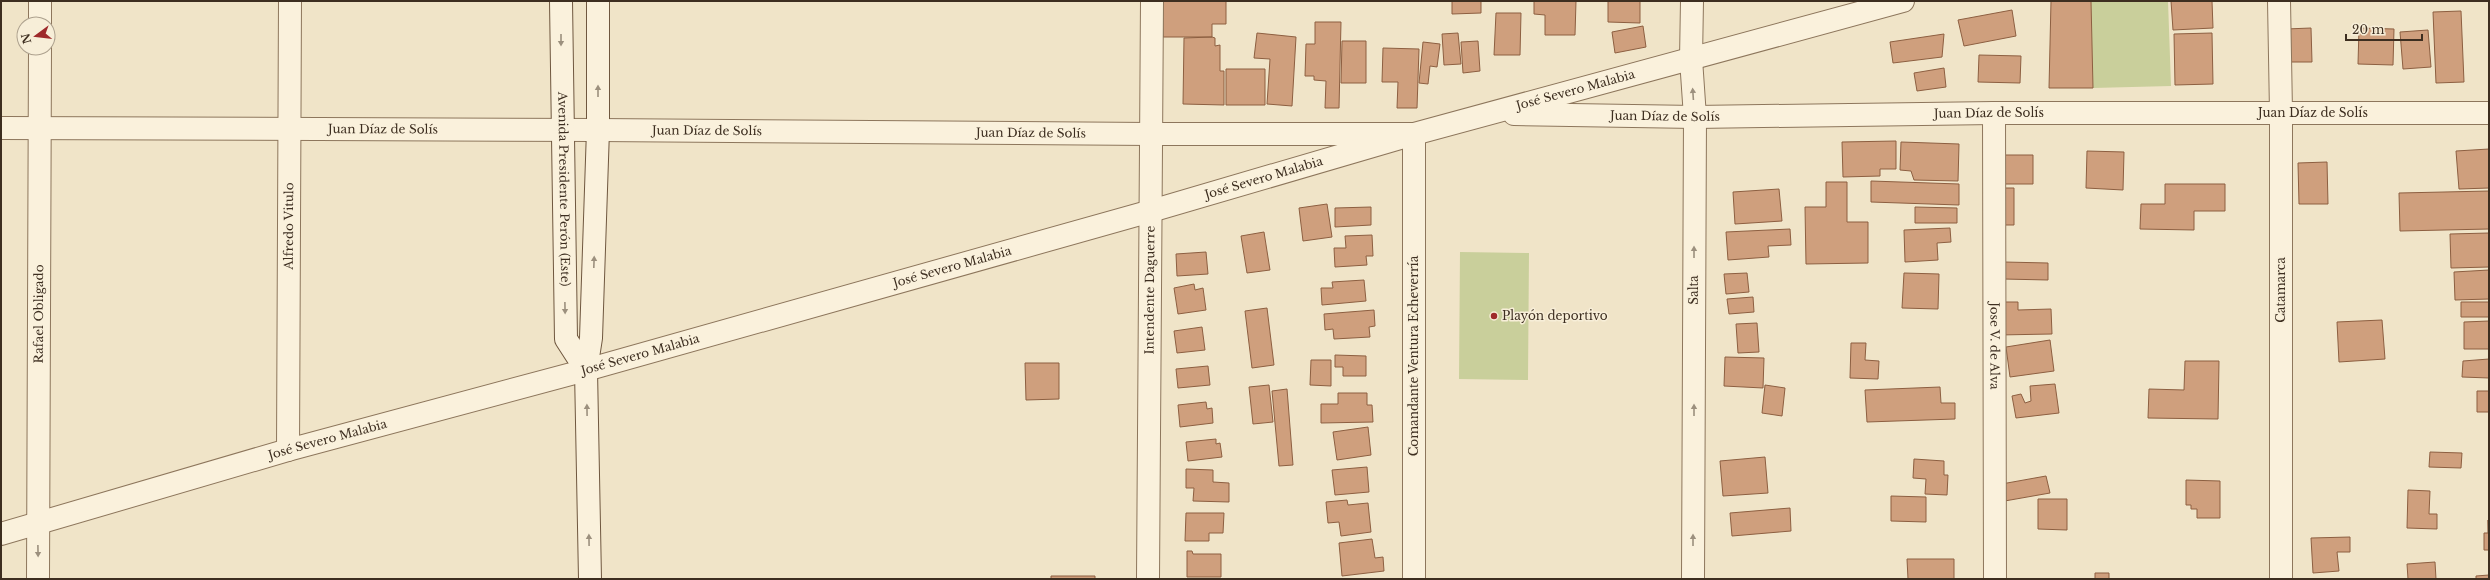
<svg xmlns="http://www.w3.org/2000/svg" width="2490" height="580" font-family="'Libre Baskerville',serif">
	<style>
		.green { fill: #c9cf9b }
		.building { fill: #cf9f7d; stroke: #8d5f41 }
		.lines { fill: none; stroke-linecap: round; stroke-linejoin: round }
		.minor-casing { stroke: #8d765c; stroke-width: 24 }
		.secondary-casing { stroke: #6f573f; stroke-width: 24 }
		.minor { stroke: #faf1dc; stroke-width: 22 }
		.secondary { stroke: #faf1dc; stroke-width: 22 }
		.oneway { fill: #9c907e }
		.poi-dot { fill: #9e2a2b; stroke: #f7eed8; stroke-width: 1.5 }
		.labels { text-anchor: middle; stroke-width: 3; stroke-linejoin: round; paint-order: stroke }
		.street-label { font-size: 12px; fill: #3d2e20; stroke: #f7eed8 }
		.poi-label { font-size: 12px; fill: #3d2e20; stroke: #f7eed8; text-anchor: start }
	</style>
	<rect width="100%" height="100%" fill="#f0e4c8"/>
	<path class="green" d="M 2091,1 L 2168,1 L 2171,86 L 2093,88 Z
		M 1460,252 L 1529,253 L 1528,380 L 1459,379 Z"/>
	<path class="building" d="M 1162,1 L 1226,1 L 1226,24 L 1212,24 L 1212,37 L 1163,37 Z
		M 1452,1 L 1481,1 L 1481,13 L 1452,14 Z
		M 1534,1 L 1576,1 L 1575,35 L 1545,35 L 1545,15 L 1534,14 Z
		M 1608,1 L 1640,1 L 1640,23 L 1608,22 Z
		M 2051,1 L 2091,1 L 2093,88 L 2049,88 Z
		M 2171,1 L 2212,1 L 2213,28 L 2173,30 Z
		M 2012,10 L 2016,36 L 1964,46 L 1958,20 Z
		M 2461,11 L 2464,82 L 2436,83 L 2433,12 Z
		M 1496,13 L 1521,13 L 1520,55 L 1494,55 Z
		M 1315,22 L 1341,22 L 1339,108 L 1325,108 L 1326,81 L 1314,80 L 1314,76 L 1305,76 L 1306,44 L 1315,44 Z
		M 1643,26 L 1646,47 L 1615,53 L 1612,32 Z
		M 2311,28 L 2312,62 L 2286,62 L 2286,29 Z
		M 2359,28 L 2394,29 L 2393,65 L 2358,64 Z
		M 2428,30 L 2431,67 L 2403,69 L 2400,32 Z
		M 1257,33 L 1296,37 L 1292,106 L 1267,104 L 1270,59 L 1254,58 Z
		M 1458,33 L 1461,64 L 1444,65 L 1442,34 Z
		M 2212,33 L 2213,84 L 2175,85 L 2174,34 Z
		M 1944,34 L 1942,57 L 1893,63 L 1890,42 Z
		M 1212,37 L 1215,38 L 1215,46 L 1220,45 L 1220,71 L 1224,71 L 1224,105 L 1183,104 L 1184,38 Z
		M 1342,41 L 1366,41 L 1366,83 L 1341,83 Z
		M 1478,41 L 1480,71 L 1463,73 L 1461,42 Z
		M 1423,42 L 1440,44 L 1437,67 L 1430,66 L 1428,84 L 1419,83 Z
		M 1383,48 L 1419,49 L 1417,108 L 1397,108 L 1398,82 L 1382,82 Z
		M 1979,55 L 2021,56 L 2020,83 L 1978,82 Z
		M 1944,68 L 1946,87 L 1917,91 L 1914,73 Z
		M 1226,69 L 1265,69 L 1265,105 L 1226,105 Z
		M 1896,141 L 1896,169 L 1880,169 L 1880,176 L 1843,177 L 1842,142 Z
		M 1901,142 L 1959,144 L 1958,181 L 1914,180 L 1911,171 L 1900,170 Z
		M 2489,149 L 2489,188 L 2459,189 L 2456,151 Z
		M 2087,151 L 2124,152 L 2123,190 L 2086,188 Z
		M 2000,155 L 2033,155 L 2033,184 L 2000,184 Z
		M 2327,162 L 2328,204 L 2299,204 L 2298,163 Z
		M 1871,181 L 1959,184 L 1959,205 L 1871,202 Z
		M 1826,182 L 1847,182 L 1847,222 L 1868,222 L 1868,263 L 1806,264 L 1805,207 L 1826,207 Z
		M 2165,184 L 2225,184 L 2225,211 L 2194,211 L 2194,230 L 2140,229 L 2141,204 L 2165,204 Z
		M 1996,188 L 2014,188 L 2014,225 L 1996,225 Z
		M 1779,189 L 1782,221 L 1735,224 L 1733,192 Z
		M 2489,191 L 2489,229 L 2400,231 L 2399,193 Z
		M 1327,204 L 1332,237 L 1303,241 L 1299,208 Z
		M 1371,207 L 1371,225 L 1335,227 L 1335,208 Z
		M 1915,207 L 1957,208 L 1957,223 L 1915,223 Z
		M 1950,228 L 1951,242 L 1937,243 L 1938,260 L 1905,262 L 1904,230 Z
		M 1790,229 L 1791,245 L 1768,246 L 1769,257 L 1728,260 L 1726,232 Z
		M 1264,232 L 1270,270 L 1247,273 L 1241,236 Z
		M 2489,233 L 2489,267 L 2451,268 L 2450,234 Z
		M 1372,235 L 1373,256 L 1366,256 L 1367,265 L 1335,267 L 1334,248 L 1346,248 L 1345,236 Z
		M 1206,252 L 1208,274 L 1177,276 L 1176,254 Z
		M 2004,262 L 2048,263 L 2048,280 L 2003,279 Z
		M 2489,270 L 2489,299 L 2455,300 L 2454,272 Z
		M 1747,273 L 1749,292 L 1726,294 L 1724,274 Z
		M 1904,273 L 1939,274 L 1938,309 L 1902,308 Z
		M 1364,280 L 1366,301 L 1322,305 L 1321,288 L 1333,288 L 1332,282 Z
		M 1194,284 L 1195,290 L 1203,288 L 1206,310 L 1178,314 L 1174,288 Z
		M 1753,297 L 1754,312 L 1729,314 L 1727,299 Z
		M 1997,302 L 2018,302 L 2018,310 L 2051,309 L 2052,334 L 1998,335 Z
		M 2461,302 L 2489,302 L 2489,317 L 2461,317 Z
		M 1267,308 L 1274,365 L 1252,368 L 1245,311 Z
		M 1374,310 L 1375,326 L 1369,327 L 1370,337 L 1334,339 L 1333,329 L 1325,330 L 1324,314 Z
		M 2382,320 L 2385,359 L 2339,362 L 2337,322 Z
		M 2489,321 L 2489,349 L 2464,349 L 2464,322 Z
		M 1757,323 L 1759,352 L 1738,353 L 1736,324 Z
		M 1202,327 L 1205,350 L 1177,353 L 1174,331 Z
		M 2050,340 L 2054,371 L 2010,377 L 2006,347 Z
		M 1851,343 L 1866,343 L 1865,360 L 1879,361 L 1878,379 L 1850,378 Z
		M 1335,355 L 1366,356 L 1366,376 L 1343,376 L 1343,367 L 1335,367 Z
		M 1725,357 L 1764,358 L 1763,388 L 1724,386 Z
		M 2489,359 L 2489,378 L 2462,377 L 2463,361 Z
		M 1311,360 L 1331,360 L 1331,386 L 1310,385 Z
		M 2185,361 L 2219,361 L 2218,419 L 2148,418 L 2149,389 L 2184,390 Z
		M 1025,363 L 1059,363 L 1059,399 L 1026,400 Z
		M 1208,366 L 1210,385 L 1178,388 L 1176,369 Z
		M 2055,384 L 2059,413 L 2016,418 L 2012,396 L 2021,394 L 2025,403 L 2031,401 L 2030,386 Z
		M 1269,385 L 1273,422 L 1253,424 L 1249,387 Z
		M 1765,385 L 1785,388 L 1782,416 L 1762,413 Z
		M 1940,387 L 1941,403 L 1955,403 L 1955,419 L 1867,422 L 1865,390 Z
		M 1287,389 L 1293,465 L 1279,466 L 1272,391 Z
		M 2477,391 L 2489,391 L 2489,412 L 2477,412 Z
		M 1338,393 L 1367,393 L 1367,405 L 1372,405 L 1373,422 L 1321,423 L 1321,404 L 1338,404 Z
		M 1206,402 L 1207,409 L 1212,408 L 1213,423 L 1180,427 L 1178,405 Z
		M 1368,427 L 1371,455 L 1337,460 L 1333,432 Z
		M 1216,439 L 1216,444 L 1220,443 L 1222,457 L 1188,461 L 1186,442 Z
		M 2430,452 L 2462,453 L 2461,468 L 2429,467 Z
		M 1765,457 L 1768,493 L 1723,496 L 1720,461 Z
		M 1914,459 L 1944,461 L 1944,475 L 1948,475 L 1947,495 L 1925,494 L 1926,479 L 1913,478 Z
		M 1367,467 L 1369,492 L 1335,495 L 1332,470 Z
		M 1186,469 L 1213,470 L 1213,482 L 1229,483 L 1229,502 L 1193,501 L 1194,488 L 1186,488 Z
		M 2046,476 L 2050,493 L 1999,502 L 1996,485 Z
		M 2186,480 L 2220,481 L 2220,518 L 2197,518 L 2197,509 L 2191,509 L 2191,505 L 2186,505 Z
		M 2408,490 L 2430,491 L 2429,514 L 2437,514 L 2437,529 L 2407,528 Z
		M 1891,496 L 1926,497 L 1926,522 L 1891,521 Z
		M 2038,499 L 2067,499 L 2067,530 L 2038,529 Z
		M 1347,500 L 1348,505 L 1368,503 L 1371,532 L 1341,536 L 1339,522 L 1328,523 L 1326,502 Z
		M 1790,508 L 1791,531 L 1732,536 L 1730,513 Z
		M 1186,513 L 1224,513 L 1223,533 L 1209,533 L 1209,541 L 1185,541 Z
		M 2488,520 L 2489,550 L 2484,550 L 2484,533 L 2488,533 Z
		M 2350,537 L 2350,552 L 2337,552 L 2339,571 L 2313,573 L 2311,538 Z
		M 1372,539 L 1375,558 L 1383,557 L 1384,571 L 1342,576 L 1339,543 Z
		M 1187,551 L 1192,551 L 1193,554 L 1221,554 L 1221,577 L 1187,577 Z
		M 1907,559 L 1954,559 L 1954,579 L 1908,579 Z
		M 2435,562 L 2436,579 L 2408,579 L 2407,564 Z
		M 2095,573 L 2109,573 L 2109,579 L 2095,579 Z
		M 2489,575 L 2489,579 L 2476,579 L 2476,576 Z
		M 1051,576 L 1095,576 L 1095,579 L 1051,579 Z"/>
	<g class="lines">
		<defs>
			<g id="minor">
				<path d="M 40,1 L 40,24"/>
				<path d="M 1692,1 L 1691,59 L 1695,117 L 1693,579"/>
				<path d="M 2279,1 L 2281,112 L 2281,579"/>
				<path id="s1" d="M 1994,113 L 1995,579"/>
				<path id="s2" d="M 1514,114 L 1695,117 L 1994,113 L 2489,113"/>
				<path id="s3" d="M 1,128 L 598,130 L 1151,134 L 1414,134 L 1414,579"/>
				<path id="s4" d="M 288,450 L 290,1"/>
				<path id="s5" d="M 1,534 L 288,450 L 586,370 L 1151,211 L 1414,134 L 1903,1"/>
				<path id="s6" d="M 38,579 L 40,48"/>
				<path id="s7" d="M 1148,579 L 1152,1"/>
			</g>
			<g id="secondary">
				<path id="s8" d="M 561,1 L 566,339 L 586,370"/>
				<path d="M 590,579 L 586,370 L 591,338 L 598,130 L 598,1"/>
			</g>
		</defs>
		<use href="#minor" class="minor-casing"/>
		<use href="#secondary" class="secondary-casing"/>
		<use href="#minor" class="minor"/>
		<use href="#secondary" class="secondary"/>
	</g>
	<defs><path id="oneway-solid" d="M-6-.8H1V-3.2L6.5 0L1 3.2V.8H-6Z"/></defs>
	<g class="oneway">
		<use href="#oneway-solid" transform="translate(561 40) rotate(90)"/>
		<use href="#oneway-solid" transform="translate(598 91) rotate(-90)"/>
		<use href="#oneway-solid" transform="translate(1693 94) rotate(-94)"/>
		<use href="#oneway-solid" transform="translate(1694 252) rotate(-90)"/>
		<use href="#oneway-solid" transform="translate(594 262) rotate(-88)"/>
		<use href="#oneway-solid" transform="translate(565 308) rotate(89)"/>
		<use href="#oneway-solid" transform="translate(587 410) rotate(-91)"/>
		<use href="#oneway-solid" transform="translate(1694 410) rotate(-90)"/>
		<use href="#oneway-solid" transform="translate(589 540) rotate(-91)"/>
		<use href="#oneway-solid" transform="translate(1693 540) rotate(-90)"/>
		<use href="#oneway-solid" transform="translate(38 551) rotate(89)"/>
	</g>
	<circle class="poi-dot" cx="1494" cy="316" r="4"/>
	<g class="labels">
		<g class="street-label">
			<text dy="4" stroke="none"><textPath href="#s5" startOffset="1636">José Severo Malabia</textPath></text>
			<text dy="4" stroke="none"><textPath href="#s2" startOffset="475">Juan Díaz de Solís</textPath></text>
			<text dy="4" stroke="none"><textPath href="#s2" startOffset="799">Juan Díaz de Solís</textPath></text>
			<text dy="4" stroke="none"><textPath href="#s2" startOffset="151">Juan Díaz de Solís</textPath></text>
			<text dy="4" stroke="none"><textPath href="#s3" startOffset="382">Juan Díaz de Solís</textPath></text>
			<text dy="4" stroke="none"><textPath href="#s3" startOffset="706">Juan Díaz de Solís</textPath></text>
			<text dy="4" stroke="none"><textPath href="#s3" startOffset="1030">Juan Díaz de Solís</textPath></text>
			<text dy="4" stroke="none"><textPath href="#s5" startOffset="1312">José Severo Malabia</textPath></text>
			<text dy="4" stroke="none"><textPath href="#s8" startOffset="188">Avenida Presidente Perón (Este)</textPath></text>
			<text dy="4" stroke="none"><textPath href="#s4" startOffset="224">Alfredo Vitulo</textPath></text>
			<text dy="4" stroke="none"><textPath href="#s5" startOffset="988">José Severo Malabia</textPath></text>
			<text dy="4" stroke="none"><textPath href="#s7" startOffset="289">Intendente Daguerre</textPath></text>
			<text transform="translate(1694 290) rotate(-90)" y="4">Salta</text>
			<text transform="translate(2281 290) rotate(-90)" y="4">Catamarca</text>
			<text dy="4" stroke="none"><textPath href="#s6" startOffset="265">Rafael Obligado</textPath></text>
			<text dy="4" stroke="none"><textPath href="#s1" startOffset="233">Jose V. de Alva</textPath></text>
			<text dy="4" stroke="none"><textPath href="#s5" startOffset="664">José Severo Malabia</textPath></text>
			<text transform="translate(1414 356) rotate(-90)" y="4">Comandante Ventura Echeverría</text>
			<text dy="4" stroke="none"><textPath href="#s5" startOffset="340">José Severo Malabia</textPath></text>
		</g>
		<g class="poi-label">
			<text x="1502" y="320">Playón deportivo</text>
		</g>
	</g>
	<rect width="2490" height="580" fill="none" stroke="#3d2e20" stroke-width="4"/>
	<g transform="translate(36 36) rotate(255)"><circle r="19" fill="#f7eed8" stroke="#ada18e"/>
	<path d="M0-3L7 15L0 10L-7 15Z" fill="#9e2a2b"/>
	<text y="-6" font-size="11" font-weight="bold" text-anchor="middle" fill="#3d2e20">N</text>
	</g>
	<path d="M2346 34v6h76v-6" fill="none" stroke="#3d2e20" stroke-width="2"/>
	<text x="2352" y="34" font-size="12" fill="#3d2e20" stroke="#f7eed8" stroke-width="3" paint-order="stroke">20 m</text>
</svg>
